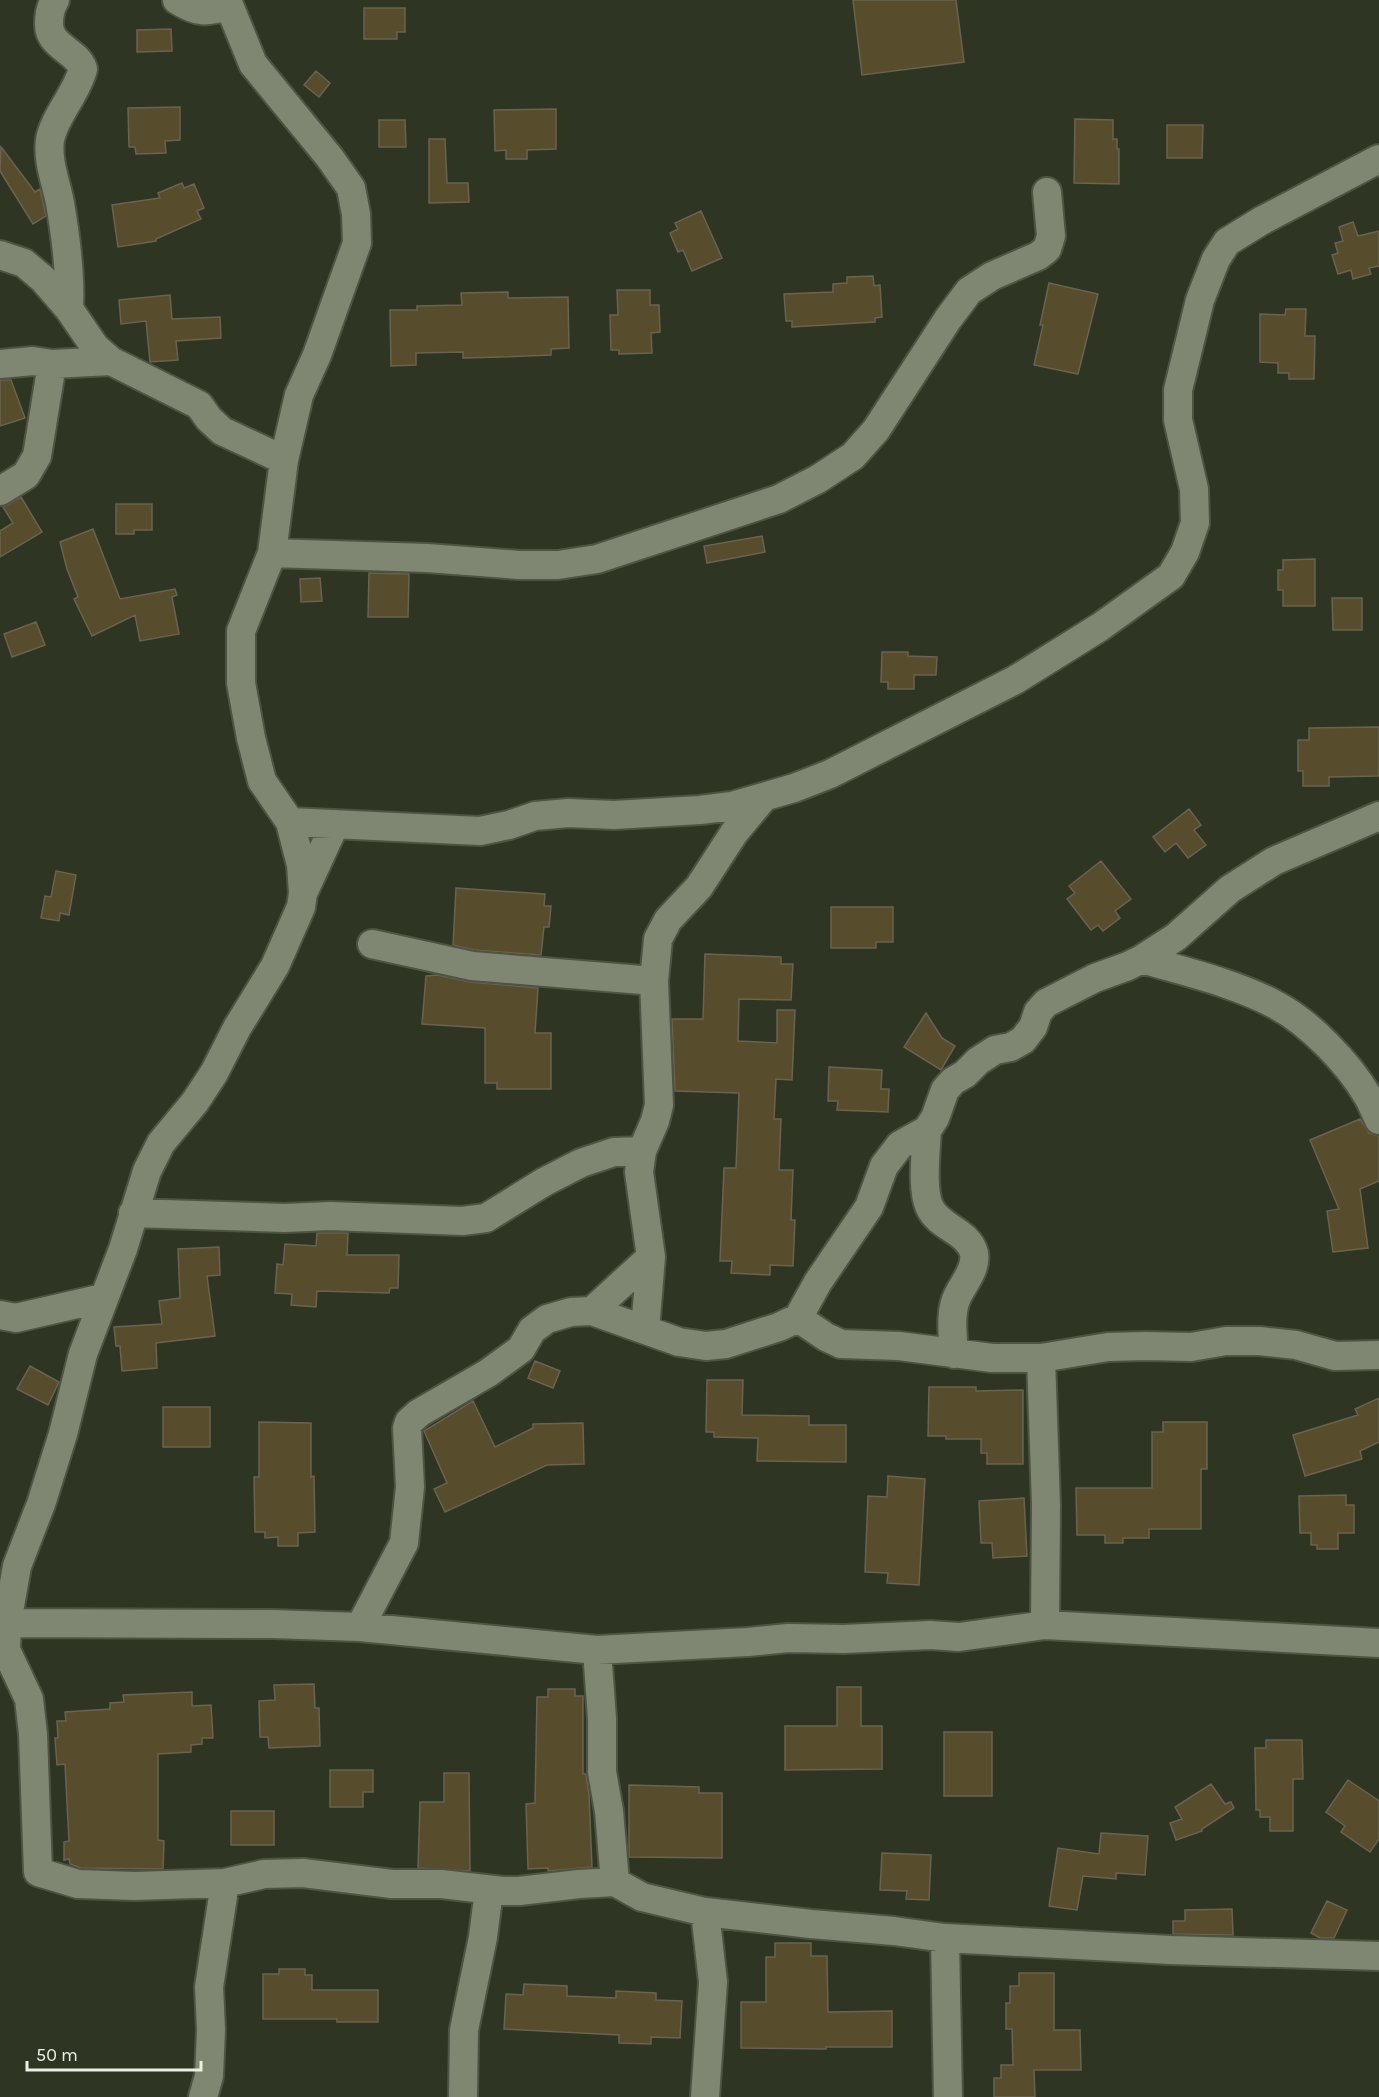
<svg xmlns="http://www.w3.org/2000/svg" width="1379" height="2097" font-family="Karla,sans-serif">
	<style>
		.building { fill: #574c2b; stroke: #6a634f; stroke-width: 1.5 }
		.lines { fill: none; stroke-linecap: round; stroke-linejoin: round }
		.street-casing { stroke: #4e5343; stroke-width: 32 }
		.street { stroke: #7f8773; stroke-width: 28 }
	</style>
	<rect width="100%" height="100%" fill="#2e3523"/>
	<path class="building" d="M 853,0 L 956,0 L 964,62 L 862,75 Z
		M 364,8 L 405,8 L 405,32 L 397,32 L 397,39 L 364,39 Z
		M 171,29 L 172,51 L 137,52 L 137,30 Z
		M 316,71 L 330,83 L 319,97 L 304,85 Z
		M 180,107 L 180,140 L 165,141 L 166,153 L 136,154 L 135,147 L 129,147 L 128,108 Z
		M 556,109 L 556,149 L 527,150 L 527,159 L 506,159 L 506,150 L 495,151 L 494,110 Z
		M 1075,119 L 1113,120 L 1113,139 L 1117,139 L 1117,149 L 1119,149 L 1119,184 L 1074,183 Z
		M 379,120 L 405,120 L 406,147 L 379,147 Z
		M 1167,125 L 1203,125 L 1202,158 L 1167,158 Z
		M 429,139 L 445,139 L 447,183 L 468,183 L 469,202 L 429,203 Z
		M 1,147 L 35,192 L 40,189 L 46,216 L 33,224 L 0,171 Z
		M 182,183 L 184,188 L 194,184 L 204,208 L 197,211 L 201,219 L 156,239 L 156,241 L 118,247 L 112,205 L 160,198 L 158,193 Z
		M 701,211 L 722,258 L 692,271 L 683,250 L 678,252 L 670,233 L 678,229 L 675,223 Z
		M 1353,222 L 1358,236 L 1379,231 L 1379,266 L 1369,268 L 1371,274 L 1353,279 L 1351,270 L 1338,274 L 1332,255 L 1338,253 L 1335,243 L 1343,241 L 1339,227 Z
		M 873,276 L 874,286 L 880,285 L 882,317 L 875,318 L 875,322 L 792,327 L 792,321 L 786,321 L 784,294 L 833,292 L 833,284 L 847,283 L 847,277 Z
		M 1049,283 L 1098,294 L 1078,374 L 1034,365 L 1043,325 L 1040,325 Z
		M 617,290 L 650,290 L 650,305 L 659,305 L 660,332 L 651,333 L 652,353 L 619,354 L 619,350 L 611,350 L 610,315 L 618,315 Z
		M 508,292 L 508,298 L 568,297 L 569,348 L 551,349 L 551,355 L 502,357 L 463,358 L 463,352 L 416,353 L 416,365 L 391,366 L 390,310 L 417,310 L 417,306 L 462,305 L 461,293 Z
		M 170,295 L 172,319 L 220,317 L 221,338 L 176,341 L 178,360 L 150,362 L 146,321 L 121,324 L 119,300 Z
		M 1286,309 L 1306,309 L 1305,336 L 1315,336 L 1314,379 L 1289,379 L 1289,373 L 1278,373 L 1278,363 L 1260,362 L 1260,314 L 1285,315 Z
		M 0,380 L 11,380 L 25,418 L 0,426 Z
		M 21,497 L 42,532 L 0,557 L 0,531 L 13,523 L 3,507 Z
		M 116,504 L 152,504 L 152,530 L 134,530 L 134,534 L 116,534 Z
		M 93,529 L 120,599 L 175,589 L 177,595 L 172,597 L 179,634 L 140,641 L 135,615 L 92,636 L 74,599 L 78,597 L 67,569 L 60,542 Z
		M 762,536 L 765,552 L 707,563 L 704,546 Z
		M 1315,559 L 1315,606 L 1283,606 L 1283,590 L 1278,590 L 1278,570 L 1283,570 L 1283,560 Z
		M 369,573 L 409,574 L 408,617 L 368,617 Z
		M 320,578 L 322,601 L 301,602 L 300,579 Z
		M 1332,598 L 1362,598 L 1362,630 L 1333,630 Z
		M 36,622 L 45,645 L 12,657 L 4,634 Z
		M 882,652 L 908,652 L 908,656 L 937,657 L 936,675 L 914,675 L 914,689 L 888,689 L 888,682 L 881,682 Z
		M 1379,727 L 1379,776 L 1329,777 L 1329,786 L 1303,786 L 1303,771 L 1298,771 L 1298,740 L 1309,740 L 1309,728 Z
		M 1189,809 L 1201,825 L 1194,830 L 1206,845 L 1188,858 L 1176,843 L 1165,852 L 1153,837 Z
		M 1101,861 L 1131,899 L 1115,911 L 1120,918 L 1103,931 L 1098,925 L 1091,930 L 1067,899 L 1075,893 L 1069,886 Z
		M 56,871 L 76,875 L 69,915 L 60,913 L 59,921 L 41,918 L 45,896 L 51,897 Z
		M 456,888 L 545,894 L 544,906 L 551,906 L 549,927 L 544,927 L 541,955 L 474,950 L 453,945 Z
		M 831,907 L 893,907 L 893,942 L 876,942 L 876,948 L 831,948 Z
		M 705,954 L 781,957 L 781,964 L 793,964 L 791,1000 L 739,999 L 738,1041 L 777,1043 L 777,1010 L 795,1010 L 792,1080 L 776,1079 L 774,1119 L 781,1119 L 779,1170 L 793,1170 L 791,1220 L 795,1220 L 793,1266 L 770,1265 L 770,1275 L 731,1273 L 732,1261 L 720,1261 L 724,1168 L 736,1168 L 739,1093 L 675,1091 L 672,1019 L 703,1019 Z
		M 437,975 L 470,982 L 538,988 L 535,1033 L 551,1033 L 551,1089 L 497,1089 L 497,1083 L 485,1083 L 485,1028 L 422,1024 L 426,976 Z
		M 926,1013 L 942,1038 L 955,1046 L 941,1070 L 904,1047 Z
		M 829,1067 L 882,1070 L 881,1089 L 889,1089 L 888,1112 L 837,1110 L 838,1101 L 828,1101 Z
		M 1360,1119 L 1369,1133 L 1379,1136 L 1379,1181 L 1360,1189 L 1368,1248 L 1333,1252 L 1327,1211 L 1339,1209 L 1310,1140 Z
		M 317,1233 L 348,1233 L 347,1255 L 399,1255 L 398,1288 L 390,1288 L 389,1293 L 317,1291 L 316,1307 L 291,1305 L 292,1294 L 275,1293 L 277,1264 L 283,1265 L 285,1244 L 316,1246 Z
		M 219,1247 L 220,1275 L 207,1276 L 215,1336 L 156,1343 L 157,1368 L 122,1371 L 120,1346 L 116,1346 L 114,1327 L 162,1324 L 159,1301 L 180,1298 L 178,1249 Z
		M 535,1361 L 560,1371 L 553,1388 L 528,1378 Z
		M 30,1366 L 59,1382 L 48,1405 L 17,1389 Z
		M 707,1380 L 743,1380 L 742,1415 L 809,1416 L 809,1425 L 846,1425 L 846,1462 L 757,1461 L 758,1438 L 714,1437 L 714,1432 L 706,1432 Z
		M 929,1387 L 976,1387 L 976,1391 L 1023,1390 L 1023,1464 L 987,1464 L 987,1453 L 981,1453 L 981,1439 L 946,1439 L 946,1436 L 928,1436 Z
		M 1379,1398 L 1379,1442 L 1360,1451 L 1362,1459 L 1305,1476 L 1293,1435 L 1358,1415 L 1355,1409 Z
		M 473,1401 L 495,1447 L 533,1428 L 533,1424 L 583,1423 L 584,1464 L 547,1465 L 445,1512 L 434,1489 L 447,1483 L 424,1431 Z
		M 163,1407 L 210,1407 L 210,1447 L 163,1447 Z
		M 259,1422 L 311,1423 L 311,1477 L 314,1476 L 315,1532 L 298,1533 L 298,1546 L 278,1546 L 278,1537 L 265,1538 L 265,1532 L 255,1532 L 254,1477 L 259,1477 Z
		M 1163,1422 L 1207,1422 L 1207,1469 L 1201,1469 L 1201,1529 L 1149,1529 L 1149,1538 L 1123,1538 L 1123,1543 L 1105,1543 L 1105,1535 L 1077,1535 L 1076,1488 L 1152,1488 L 1152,1432 L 1163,1432 Z
		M 888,1476 L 925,1479 L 919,1585 L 887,1583 L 888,1573 L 865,1572 L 868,1496 L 887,1497 Z
		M 1346,1495 L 1346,1505 L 1354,1505 L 1354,1533 L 1338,1533 L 1338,1549 L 1317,1549 L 1317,1545 L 1311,1545 L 1311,1533 L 1300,1533 L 1299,1496 Z
		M 1024,1498 L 1027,1556 L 993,1558 L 992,1543 L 981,1543 L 979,1501 Z
		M 314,1684 L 315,1708 L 319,1708 L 320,1746 L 269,1748 L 268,1737 L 260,1737 L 259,1701 L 275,1700 L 274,1685 Z
		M 837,1687 L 861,1687 L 861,1726 L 882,1726 L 882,1769 L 785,1770 L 785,1726 L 837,1726 Z
		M 548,1689 L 575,1689 L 575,1696 L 583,1696 L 583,1774 L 586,1774 L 589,1795 L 592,1867 L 548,1871 L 548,1868 L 528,1869 L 526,1804 L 535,1803 L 537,1697 L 548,1697 Z
		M 192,1692 L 192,1706 L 211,1705 L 213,1738 L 202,1738 L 202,1744 L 191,1745 L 191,1752 L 158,1754 L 158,1840 L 164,1841 L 163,1869 L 81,1868 L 70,1864 L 69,1859 L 64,1860 L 64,1842 L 69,1841 L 65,1764 L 57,1765 L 55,1738 L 58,1738 L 57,1721 L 66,1721 L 65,1712 L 110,1709 L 110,1703 L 124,1702 L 123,1695 Z
		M 944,1732 L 992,1732 L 992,1796 L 944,1796 Z
		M 1266,1740 L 1302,1740 L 1303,1779 L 1293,1779 L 1293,1831 L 1270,1831 L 1270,1817 L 1260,1817 L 1260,1810 L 1256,1810 L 1255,1748 L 1266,1748 Z
		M 330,1770 L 373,1770 L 373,1792 L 363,1792 L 363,1807 L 330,1807 Z
		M 444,1773 L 469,1773 L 470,1871 L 418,1868 L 420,1802 L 444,1802 Z
		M 1348,1780 L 1379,1801 L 1379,1839 L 1370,1852 L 1341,1832 L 1345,1826 L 1326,1812 Z
		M 1211,1784 L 1225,1804 L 1231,1802 L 1234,1808 L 1202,1829 L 1202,1831 L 1176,1840 L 1170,1823 L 1182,1819 L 1175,1807 Z
		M 629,1785 L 699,1787 L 699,1793 L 722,1793 L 722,1858 L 629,1857 Z
		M 231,1811 L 274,1811 L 274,1845 L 231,1845 Z
		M 1101,1833 L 1148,1836 L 1145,1875 L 1116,1873 L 1116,1879 L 1083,1876 L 1077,1910 L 1049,1906 L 1058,1848 L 1099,1854 Z
		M 882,1853 L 931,1855 L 929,1900 L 906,1899 L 907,1891 L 880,1890 Z
		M 1327,1901 L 1347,1910 L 1334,1938 L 1320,1938 L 1311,1933 Z
		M 1232,1909 L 1233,1935 L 1173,1934 L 1173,1921 L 1185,1921 L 1185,1910 Z
		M 775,1943 L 811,1943 L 811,1956 L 827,1956 L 828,2012 L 892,2011 L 892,2047 L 826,2047 L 826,2049 L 741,2048 L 741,2002 L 766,2002 L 766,1957 L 775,1957 Z
		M 279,1969 L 305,1969 L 305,1975 L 312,1975 L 312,1990 L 378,1990 L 378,2022 L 337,2022 L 337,2019 L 263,2019 L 263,1974 L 279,1974 Z
		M 1019,1973 L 1054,1973 L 1054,2030 L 1080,2030 L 1081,2070 L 1034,2070 L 1035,2097 L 994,2097 L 994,2078 L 1001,2078 L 1001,2065 L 1013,2065 L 1012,2029 L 1006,2029 L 1006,2003 L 1010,2003 L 1010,1986 L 1019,1986 Z
		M 524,1984 L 567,1986 L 567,1996 L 616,1998 L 616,1991 L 656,1993 L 656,2000 L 682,2001 L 680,2038 L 651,2037 L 651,2044 L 619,2043 L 619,2035 L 504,2029 L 506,1994 L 523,1995 Z"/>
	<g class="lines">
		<defs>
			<path id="street" d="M 55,0 C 50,8 49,14 49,23 C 48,47 77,50 83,69 C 77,93 54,117 50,140 C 47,161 56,182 60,203 C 66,238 71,274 69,309
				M 177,0 C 198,13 206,13 229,5
				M 227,0 L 253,64 L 330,158 L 351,188 L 356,214 L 357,243 L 317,355 L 299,395 L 284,460 L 272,553 L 241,631 L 241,683 L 251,738 L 262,781 L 290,822 L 301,865 L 303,893 L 301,907 L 275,966 L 237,1028 L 214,1073 L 195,1102 L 161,1143 L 147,1171 L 123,1249 L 83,1354 L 63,1434 L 41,1504 L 17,1566 L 7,1623 L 6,1650 L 29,1699 L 33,1734 L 38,1872 L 78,1884 L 135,1886 L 225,1883 L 264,1874 L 303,1873 L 392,1884 L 441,1884 L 503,1891 L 519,1891 L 579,1884 L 615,1882 L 642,1897 L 705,1912 L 811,1924 L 894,1931 L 945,1938 L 1171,1950 L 1379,1956
				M 0,255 L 24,263 L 43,279 L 69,309 L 95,347 L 111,361 L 199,405 L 209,419 L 222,431 L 284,460
				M 0,364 L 33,361 L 52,364 L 111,361
				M 0,491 L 26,475 L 37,456 L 52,364
				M 272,553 L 427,558 L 519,565 L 558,565 L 597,559 L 779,499 L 818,479 L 853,456 L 876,430 L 948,319 L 969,291 L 992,276 L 1038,256 L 1047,249 L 1051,236 L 1047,192
				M 290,822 L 480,831 L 509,825 L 535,816 L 568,813 L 614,815 L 700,810 L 732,806 L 794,788 L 830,774 L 1015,680 L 1100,627 L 1171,576 L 1185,552 L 1195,523 L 1194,489 L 1178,420 L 1178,390 L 1200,300 L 1216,259 L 1227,242 L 1261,221 L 1379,159
				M 304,891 L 335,824
				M 372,944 L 472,966 L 654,981
				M 1142,959 C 1186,972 1235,983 1276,1005 C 1310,1023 1348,1063 1367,1095 C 1372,1103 1375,1112 1379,1120
				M 927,1130 C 926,1151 921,1190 930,1208 C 940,1228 968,1231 974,1253 C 977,1268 964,1283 958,1295 C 949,1312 953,1336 954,1354
				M 133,1213 L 285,1218 L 330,1216 L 462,1221 L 486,1218 L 544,1182 L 581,1163 L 614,1152 L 642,1151
				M 592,1311 L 651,1257
				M 0,1315 L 16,1318 L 103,1298
				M 798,1318 L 826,1337 L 841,1344 L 899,1346 L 992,1358 L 1041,1358 L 1108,1347 L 1146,1346 L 1191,1347 L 1226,1341 L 1259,1341 L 1296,1345 L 1335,1356 L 1379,1355
				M 645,1330 L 651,1257 L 639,1172 L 642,1151 L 655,1121 L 659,1105 L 654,981 L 658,939 L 668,920 L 699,887 L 734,833 L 763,798
				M 1041,1358 L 1046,1505 L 1045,1625
				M 0,1623 L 272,1624 L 360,1627 L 404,1543 L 410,1487 L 407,1428 L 409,1422 L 419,1413 L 488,1373 L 521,1349 L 532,1330 L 547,1319 L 571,1312 L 592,1311 L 679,1342 L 706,1346 L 726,1344 L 779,1327 L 798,1318 L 818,1282 L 869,1207 L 884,1166 L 900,1145 L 927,1130 L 935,1118 L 945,1090 L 953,1081 L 965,1074 L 978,1061 L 995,1050 L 1011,1047 L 1023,1040 L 1033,1027 L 1038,1012 L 1046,1003 L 1095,978 L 1128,966 L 1142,959 L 1176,937 L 1230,889 L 1274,861 L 1379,816
				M 360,1627 L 597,1650 L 748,1642 L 788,1638 L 844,1639 L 930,1635 L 959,1637 L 1045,1625 L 1379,1643
				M 597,1650 L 602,1719 L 602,1772 L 609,1811 L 615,1882
				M 705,1912 L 713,1982 L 705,2097
				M 945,1938 L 948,2097
				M 203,2097 L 209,2076 L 211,2030 L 209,1987 L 225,1883
				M 463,2097 L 464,2030 L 483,1937 L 489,1890"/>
		</defs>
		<use href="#street" class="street-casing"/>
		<use href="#street" class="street"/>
	</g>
	<path d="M27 2061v9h174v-9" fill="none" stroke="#eaeee3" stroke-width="3"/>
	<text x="36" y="2061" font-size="18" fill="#eaeee3" stroke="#2e3523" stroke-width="4.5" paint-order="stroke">50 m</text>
</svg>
